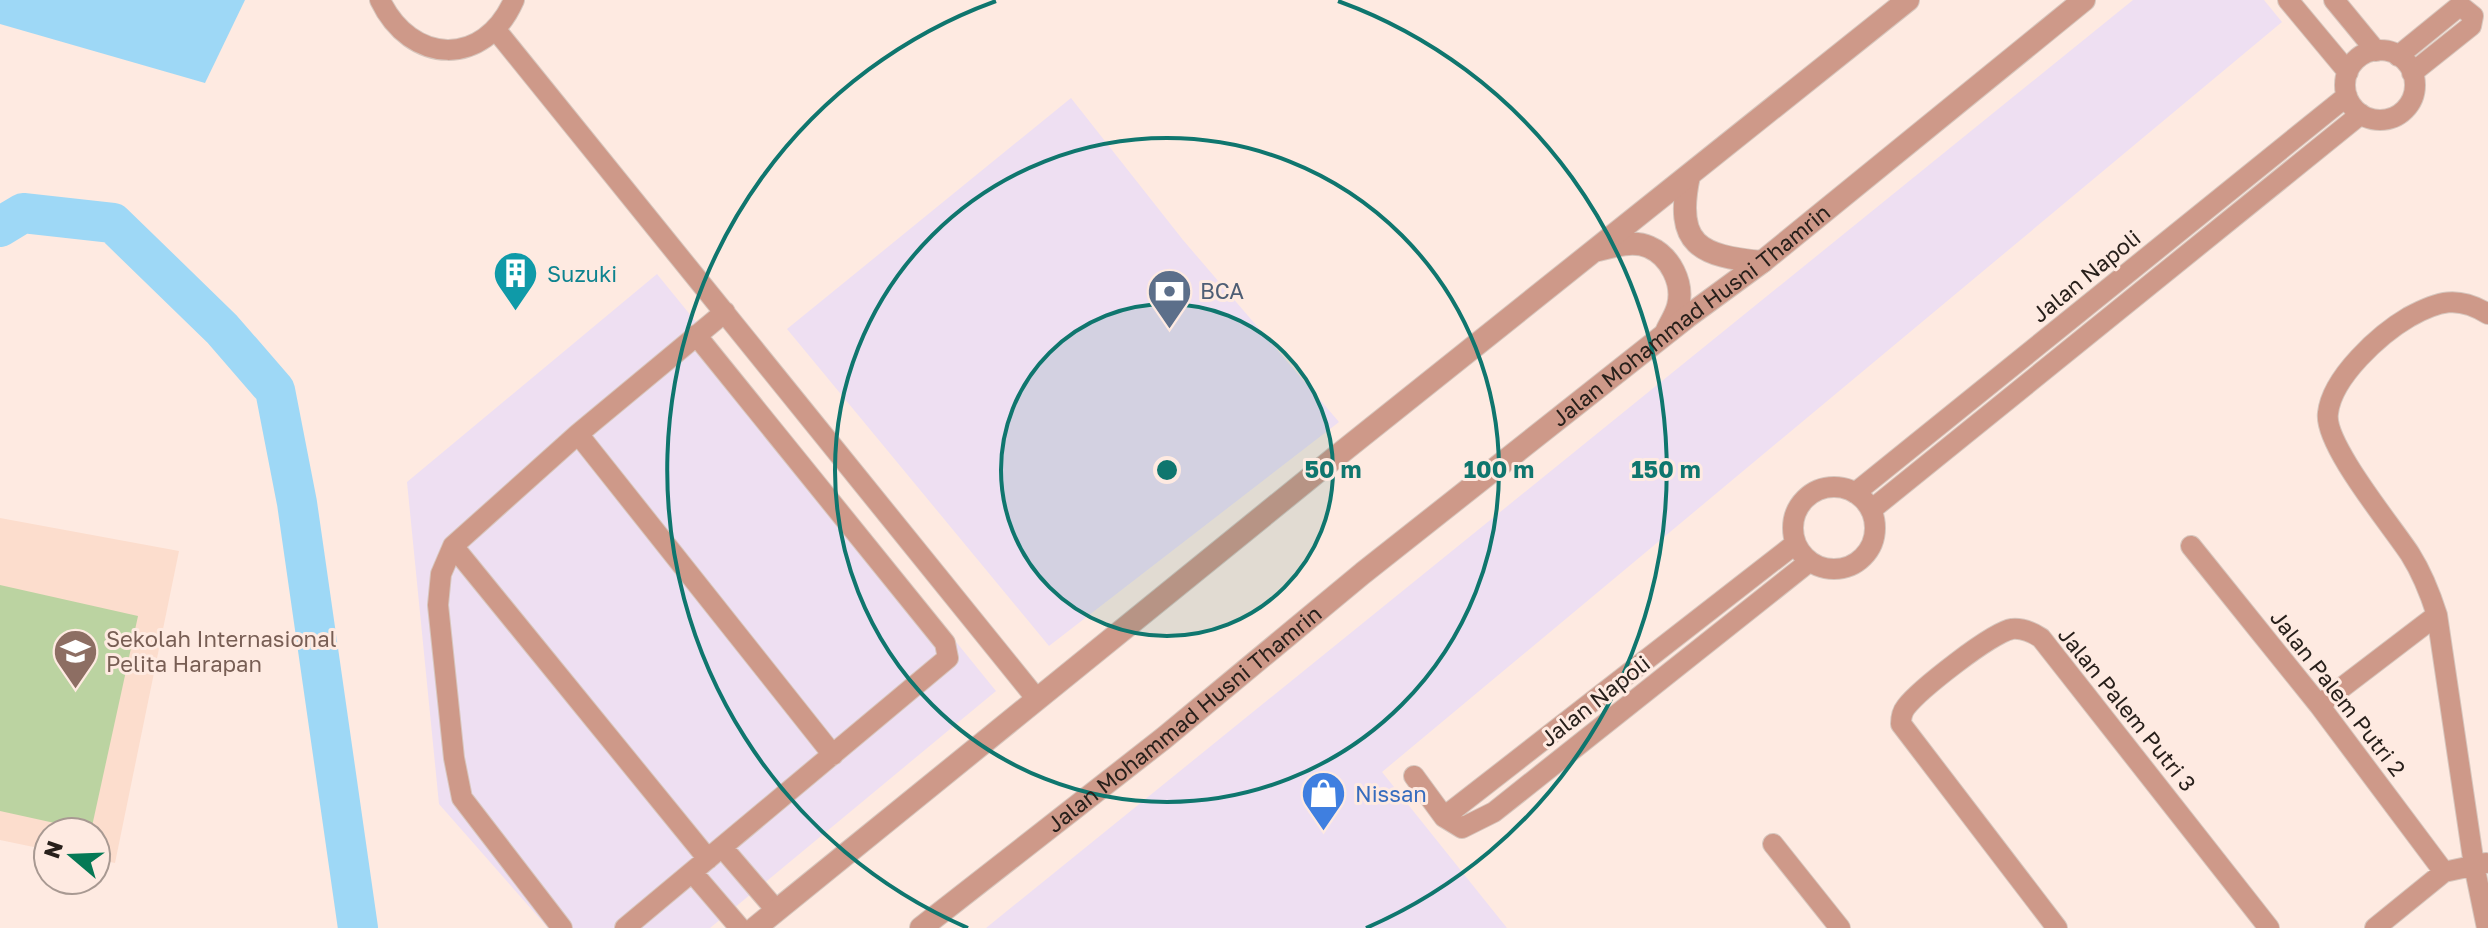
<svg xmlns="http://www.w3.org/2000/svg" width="2488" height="928" font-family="'Golos Text',sans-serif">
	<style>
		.commercial { fill: #eedff2 }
		.built { fill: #fcddcd }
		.green { fill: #bbd3a1 }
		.water { fill: #9ed8f6 }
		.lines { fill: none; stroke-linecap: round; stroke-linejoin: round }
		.river { stroke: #9ed8f6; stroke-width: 40 }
		.minor-casing { stroke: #d7c6bd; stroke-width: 22 }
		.tertiary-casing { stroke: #d7c6bd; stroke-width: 24 }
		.minor { stroke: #ce9989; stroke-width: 20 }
		.tertiary { stroke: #ce9989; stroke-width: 22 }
		.ring { fill: none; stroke: #0f766e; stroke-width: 4 }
		.labels { text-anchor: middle; stroke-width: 6; stroke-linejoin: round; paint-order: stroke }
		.culture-label { font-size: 22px; fill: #0d838f; stroke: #feeae1; text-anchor: start }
		.street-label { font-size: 22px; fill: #28201b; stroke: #feeae1 }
		.service-label { font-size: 22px; fill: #4e5e75; stroke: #feeae1; text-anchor: start }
		.education-label { font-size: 22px; fill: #785e54; stroke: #feeae1; text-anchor: start }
		.shop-label { font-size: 22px; fill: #366cbe; stroke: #feeae1; text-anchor: start }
		.centre { fill: #0f766e; stroke: #feeae1; stroke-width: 4 }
		.ring-label { font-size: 24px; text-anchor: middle; font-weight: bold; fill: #0f766e; stroke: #feeae1; stroke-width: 6; stroke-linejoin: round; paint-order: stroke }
	</style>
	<rect width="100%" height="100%" fill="#feeae1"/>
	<path class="commercial" d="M 2133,0 L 2264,0 L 2282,22 L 1382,772 L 1507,928 L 986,928 Z
		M 1071,98 L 1183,240 L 1339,422 L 1049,646 L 787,329 Z
		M 657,274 L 996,691 L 710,928 L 548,928 L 439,804 L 407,482 Z"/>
	<path class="built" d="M 0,518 L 179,551 L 115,863 L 96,859 L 96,832 L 48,832 L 48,850 L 0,840 Z"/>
	<path class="green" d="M 0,585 L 138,616 L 91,831 L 0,811 Z"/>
	<path class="water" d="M 0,0 L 245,0 L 205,83 L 0,24 Z"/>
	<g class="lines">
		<path class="river" d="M 0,227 L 23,213 L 113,223 L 222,329 L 275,390 L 297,503 L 358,928"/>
		<defs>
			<path id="minor" d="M 380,0 C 411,65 484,68 514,0
				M 2288,0 L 2348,72
				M 2334,0 L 2376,51
				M 496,30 L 1036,698
				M2345 85a35 35 0 1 1 70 0a35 35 0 1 1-70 0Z
				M 2398,56 L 2457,8 L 2463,8 L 2473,16 L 2471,26 L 2412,73
				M 578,434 L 833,755
				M1793 528a41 41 0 1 1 82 0a41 41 0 1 1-82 0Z
				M 1855,493 L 2347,96
				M 1871,510 L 2361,114
				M 1795,544 L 1444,817 L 1462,828 L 1494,812 L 1809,562
				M 453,546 L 708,859
				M 2191,546 L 2319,705 L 2444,872
				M 2319,705 L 2437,615
				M 1414,776 L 1444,817
				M 1773,844 L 1840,928
				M 722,847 L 776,910
				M 692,872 L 740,928
				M 562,928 L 462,798 L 454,758 L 438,605 L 441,574 L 453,546 L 578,434 L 725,312
				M 625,928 L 948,658 L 945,643 L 696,335
				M 2057,928 L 1901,724 C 1901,717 1902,712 1906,707 C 1919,690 1992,632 2012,629 C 2023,628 2032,632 2041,638 L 2269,928
				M 2375,928 L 2444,872 L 2486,863
				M 2487,928 L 2474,865 L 2437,615 C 2430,593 2422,573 2410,554 C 2391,525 2323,443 2328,413 C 2332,377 2380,334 2409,317 C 2438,301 2458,295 2488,314"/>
			<g id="tertiary">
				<path d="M 1689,176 C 1674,245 1700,256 1762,262"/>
				<path d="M 1598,250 C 1613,246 1634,240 1649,247 C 1670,256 1684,283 1678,306 C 1676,314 1671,322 1667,330"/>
				<path d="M 755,928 L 1337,456 L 1908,0"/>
				<path id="s1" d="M 921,928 L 1164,738 L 1363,573 L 1687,317 L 1762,262 L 2084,0"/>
			</g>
		</defs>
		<use href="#minor" class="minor-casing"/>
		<use href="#tertiary" class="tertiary-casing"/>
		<use href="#minor" class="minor"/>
		<use href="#tertiary" class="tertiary"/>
	</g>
	<circle cx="1167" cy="470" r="166" fill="#0f766e" fill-opacity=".12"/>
	<g class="ring">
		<circle cx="1167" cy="470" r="166"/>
		<circle cx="1167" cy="470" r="332"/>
		<path d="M968 928A499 499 0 0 1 996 1M1338 1A499 499 0 0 1 1366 928"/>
	</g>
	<defs>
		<symbol id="building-pin" viewBox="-11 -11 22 30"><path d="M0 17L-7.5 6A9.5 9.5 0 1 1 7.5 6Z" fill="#0f9aa8" stroke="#feeae1"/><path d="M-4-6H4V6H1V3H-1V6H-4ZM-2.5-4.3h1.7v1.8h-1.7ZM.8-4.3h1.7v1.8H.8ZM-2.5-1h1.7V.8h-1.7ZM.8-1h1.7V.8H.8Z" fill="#fff"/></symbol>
		<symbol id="bank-pin" viewBox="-11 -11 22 30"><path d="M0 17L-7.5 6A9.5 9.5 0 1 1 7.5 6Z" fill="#5c6f8a" stroke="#feeae1"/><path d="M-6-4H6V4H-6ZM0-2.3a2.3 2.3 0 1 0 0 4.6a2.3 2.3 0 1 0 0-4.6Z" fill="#fff"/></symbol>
		<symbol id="school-pin" viewBox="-11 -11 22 30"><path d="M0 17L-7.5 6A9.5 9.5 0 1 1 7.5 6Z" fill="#8d6e63" stroke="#feeae1"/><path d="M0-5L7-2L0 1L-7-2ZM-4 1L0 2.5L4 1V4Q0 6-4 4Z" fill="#fff"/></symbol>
		<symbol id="shop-pin" viewBox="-11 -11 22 30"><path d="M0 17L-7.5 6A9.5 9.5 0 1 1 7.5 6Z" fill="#3f7fe0" stroke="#feeae1"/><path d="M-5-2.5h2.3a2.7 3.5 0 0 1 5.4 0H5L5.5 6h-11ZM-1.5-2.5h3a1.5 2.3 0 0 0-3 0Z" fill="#fff"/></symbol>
	</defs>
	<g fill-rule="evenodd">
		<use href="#building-pin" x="490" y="248" width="51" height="69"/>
		<use href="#bank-pin" x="1144" y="266" width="51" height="69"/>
		<use href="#school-pin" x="50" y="626" width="51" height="69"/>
		<use href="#shop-pin" x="1298" y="768" width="51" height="69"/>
	</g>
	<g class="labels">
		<g class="culture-label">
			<text x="547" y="282">Suzuki</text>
		</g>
		<g class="street-label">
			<text transform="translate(2086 276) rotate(-39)" y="8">Jalan Napoli</text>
			<text dy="8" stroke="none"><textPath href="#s1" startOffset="984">Jalan Mohammad Husni Thamrin</textPath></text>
			<text transform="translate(2338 693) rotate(52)" y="8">Jalan Palem Putri 2</text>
			<text transform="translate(1595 701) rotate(-38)" y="8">Jalan Napoli</text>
			<text transform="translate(2127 709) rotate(51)" y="8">Jalan Palem Putri 3</text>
			<text dy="8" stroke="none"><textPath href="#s1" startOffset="336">Jalan Mohammad Husni Thamrin</textPath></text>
		</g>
		<g class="service-label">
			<text x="1200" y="299">BCA</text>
		</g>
		<g class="education-label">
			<text x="106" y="647">Sekolah Internasional<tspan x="106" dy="25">Pelita Harapan</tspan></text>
		</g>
		<g class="shop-label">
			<text x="1355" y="802">Nissan</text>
		</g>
	</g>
	<circle cx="1167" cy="470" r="12" class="centre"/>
	<g class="ring-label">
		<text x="1333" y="478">50 m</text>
		<text x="1499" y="478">100 m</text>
		<text x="1666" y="478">150 m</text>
	</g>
	<g transform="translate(72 856) rotate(289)"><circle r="38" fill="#feeae1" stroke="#a89992" stroke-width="2"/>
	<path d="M0-6L14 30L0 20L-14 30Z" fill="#057955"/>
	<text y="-12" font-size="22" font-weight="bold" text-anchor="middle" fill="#28201b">N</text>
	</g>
</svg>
